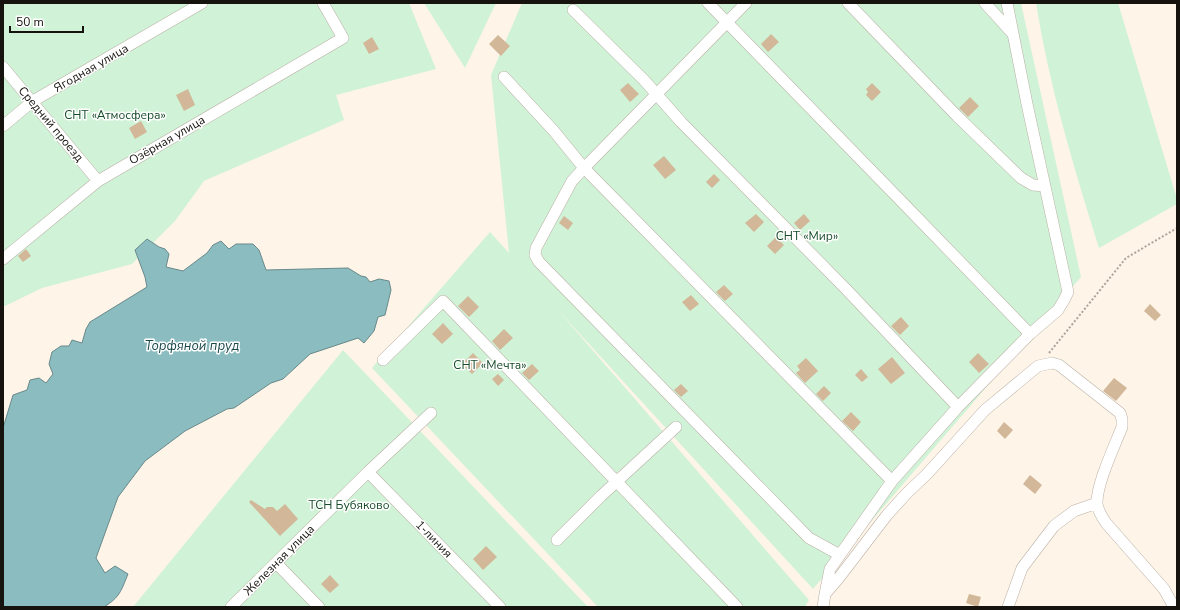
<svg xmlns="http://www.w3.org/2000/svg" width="1180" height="610" font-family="'Nunito Sans',sans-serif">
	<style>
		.green { fill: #d0f2d7 }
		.water { fill: #8bbcc0; stroke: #68898b }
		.building { fill: #d2b899 }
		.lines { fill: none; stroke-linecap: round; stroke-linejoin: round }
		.minor-casing { stroke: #bab0a5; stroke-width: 12 }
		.path { stroke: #aba49a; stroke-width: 2; stroke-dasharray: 2 2; stroke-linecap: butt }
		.minor { stroke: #fff; stroke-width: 11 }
		.labels { text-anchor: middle; stroke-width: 3; stroke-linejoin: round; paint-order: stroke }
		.street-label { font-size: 12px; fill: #16130f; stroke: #fff }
		.park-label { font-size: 12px; fill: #164b28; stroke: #fff }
		.water-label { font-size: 13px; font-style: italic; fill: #1a484b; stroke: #fff }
	</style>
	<rect width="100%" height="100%" fill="#fef4e8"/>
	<path class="green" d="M 3,3 L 409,3 L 436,69 L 336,95 L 344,120 L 204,181 L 175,221 L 132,264 L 42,288 L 3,307 Z
		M 424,3 L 496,3 L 465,68 Z
		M 522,3 L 1021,3 L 1081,277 L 813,589 L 557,309 L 809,600 L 805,607 L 598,607 L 372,368 L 490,232 L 509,253 L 491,75 Z
		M 1036,3 L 1118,3 L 1177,199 L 1177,204 L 1099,248 C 1074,168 1049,86 1036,3 Z
		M 343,350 L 588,607 L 133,607 Z"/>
	<path class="water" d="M 147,239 L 159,247 L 165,249 L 169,254 L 166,267 L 183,271 L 207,253 L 213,245 L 221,241 L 229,249 L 236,244 L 253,244 L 259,250 L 266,270 L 348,268 L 361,276 L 366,277 L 370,282 L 379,279 L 389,281 L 391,290 L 385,315 L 378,317 L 374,331 L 364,343 L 358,338 L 310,354 L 283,379 L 271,383 L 234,408 L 227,409 L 185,431 L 145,461 L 118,497 L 96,558 L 105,573 L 115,566 L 128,574 C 121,591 120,597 104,607 L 3,607 L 3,428 L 13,395 L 27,390 L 30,380 L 39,378 L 46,383 L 53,374 L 49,364 L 52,352 L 61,346 L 69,346 L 72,340 L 82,343 L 86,329 L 90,322 L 147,287 L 145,277 L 135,250 Z"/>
	<path class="building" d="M 771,34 L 779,42 L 768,52 L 761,44 Z
		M 498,35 L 510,46 L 501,56 L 489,44 Z
		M 372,37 L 379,49 L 369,54 L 363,43 Z
		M 628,83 L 639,94 L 630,102 L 620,90 Z
		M 872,83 L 881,92 L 872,101 L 866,95 L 868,92 L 866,89 Z
		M 188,89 L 195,105 L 184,111 L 176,95 Z
		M 970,97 L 979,106 L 968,117 L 959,108 Z
		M 141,121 L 147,132 L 135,139 L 129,128 Z
		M 664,156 L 676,170 L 665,179 L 653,165 Z
		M 714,174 L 720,180 L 712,188 L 706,182 Z
		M 756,214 L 764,222 L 754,232 L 745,223 Z
		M 804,214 L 810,221 L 800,230 L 794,223 Z
		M 564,216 L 573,223 L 568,230 L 559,223 Z
		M 776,237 L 784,245 L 775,254 L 767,246 Z
		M 26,249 L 31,256 L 23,262 L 18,256 Z
		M 724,285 L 733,294 L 725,301 L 716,292 Z
		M 691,295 L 699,304 L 690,311 L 682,302 Z
		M 468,296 L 479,307 L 469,317 L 458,306 Z
		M 1150,304 L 1161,315 L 1155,321 L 1144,311 Z
		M 901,317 L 909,326 L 900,335 L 891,326 Z
		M 443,323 L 453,334 L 442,344 L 432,334 Z
		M 504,329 L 513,338 L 500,350 L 492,341 Z
		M 473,353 L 483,363 L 472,374 L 462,364 Z
		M 978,353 L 989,364 L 979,373 L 969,362 Z
		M 892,357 L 905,373 L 891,384 L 878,369 Z
		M 806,358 L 818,371 L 805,383 L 796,373 L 800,370 L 797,366 Z
		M 532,364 L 539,371 L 529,380 L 522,373 Z
		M 861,369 L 868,377 L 862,382 L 855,375 Z
		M 498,374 L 504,380 L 498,386 L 492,379 Z
		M 1114,378 L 1127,388 L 1116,401 L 1103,391 Z
		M 681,384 L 688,391 L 681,397 L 674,390 Z
		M 824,386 L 831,393 L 823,401 L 816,394 Z
		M 851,412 L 861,422 L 853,431 L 842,421 Z
		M 1004,422 L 1013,430 L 1005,439 L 997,431 Z
		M 1030,475 L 1042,485 L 1035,494 L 1023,484 Z
		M 251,500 L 265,509 L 267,507 L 273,507 L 277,511 L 285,504 L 298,519 L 280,536 L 249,502 Z
		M 486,546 L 497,557 L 483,570 L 473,559 Z
		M 330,575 L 339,585 L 330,593 L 321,584 Z
		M 969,594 L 981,597 L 978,607 L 966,603 Z"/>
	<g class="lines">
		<defs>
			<path id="minor" d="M 708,3 L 904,204 L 1030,334
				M 746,3 L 584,168 L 572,181 L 536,248 L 535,255 L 539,262 L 809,538 L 840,555
				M 848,3 L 957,116 L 1021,178 L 1033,185 L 1045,186
				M 985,3 L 1013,34
				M 573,10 L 644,80 L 681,122 L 844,287 L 958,407
				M 3,67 L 98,181
				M 504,77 L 553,130 L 584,168 L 892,481
				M 3,126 L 33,101 L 202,3
				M 3,259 L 98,181 L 343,38 L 323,3
				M 383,360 L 443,301 L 737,607
				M 368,472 L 500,607
				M 557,540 L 601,496 L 676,427
				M 276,563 L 319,607
				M 825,594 L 830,569 L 892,481 L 958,407 L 1030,334 L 1058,310 L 1064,300 L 1068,292 L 1027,104 L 1007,3
				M 231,607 L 368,472 L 431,413
				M 823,607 L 825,594 L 838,579 L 887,515 L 907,493 L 927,474 L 985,410 L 1038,366 L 1052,363 L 1059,365 L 1120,413 L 1122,419 L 1122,427 C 1115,445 1096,485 1097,504 C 1098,511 1102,517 1106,523 L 1164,589 L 1174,607
				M 1008,607 L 1022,568 L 1054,526 L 1074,511 L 1097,503"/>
		</defs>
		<use href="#minor" class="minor-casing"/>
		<path class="path" d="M 1049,353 L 1126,258 L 1177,228"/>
		<use href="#minor" class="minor"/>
	</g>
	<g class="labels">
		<g class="street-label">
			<text transform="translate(91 68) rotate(-30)" y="4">Ягодная улица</text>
			<text transform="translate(51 124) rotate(50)" y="4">Средний проезд</text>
			<text transform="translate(167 140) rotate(-30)" y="4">Озёрная улица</text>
			<text transform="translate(434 539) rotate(46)" y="4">1-линия</text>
			<text transform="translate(279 560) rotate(-45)" y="4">Железная улица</text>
		</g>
		<g class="park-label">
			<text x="115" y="119">СНТ «Атмосфера»</text>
			<text x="807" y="240">СНТ «Мир»</text>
			<text x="490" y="369">СНТ «Мечта»</text>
			<text x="349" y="509">ТСН Бубяково</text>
		</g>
		<g class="water-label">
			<text x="192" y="350">Торфяной пруд</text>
		</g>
	</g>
	<rect width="1180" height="610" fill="none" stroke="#16130f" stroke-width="8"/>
	<path d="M10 26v6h73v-6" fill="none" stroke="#16130f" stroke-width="2"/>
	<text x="16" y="26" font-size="12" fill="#16130f" stroke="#ffffff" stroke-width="3" paint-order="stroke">50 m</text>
</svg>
